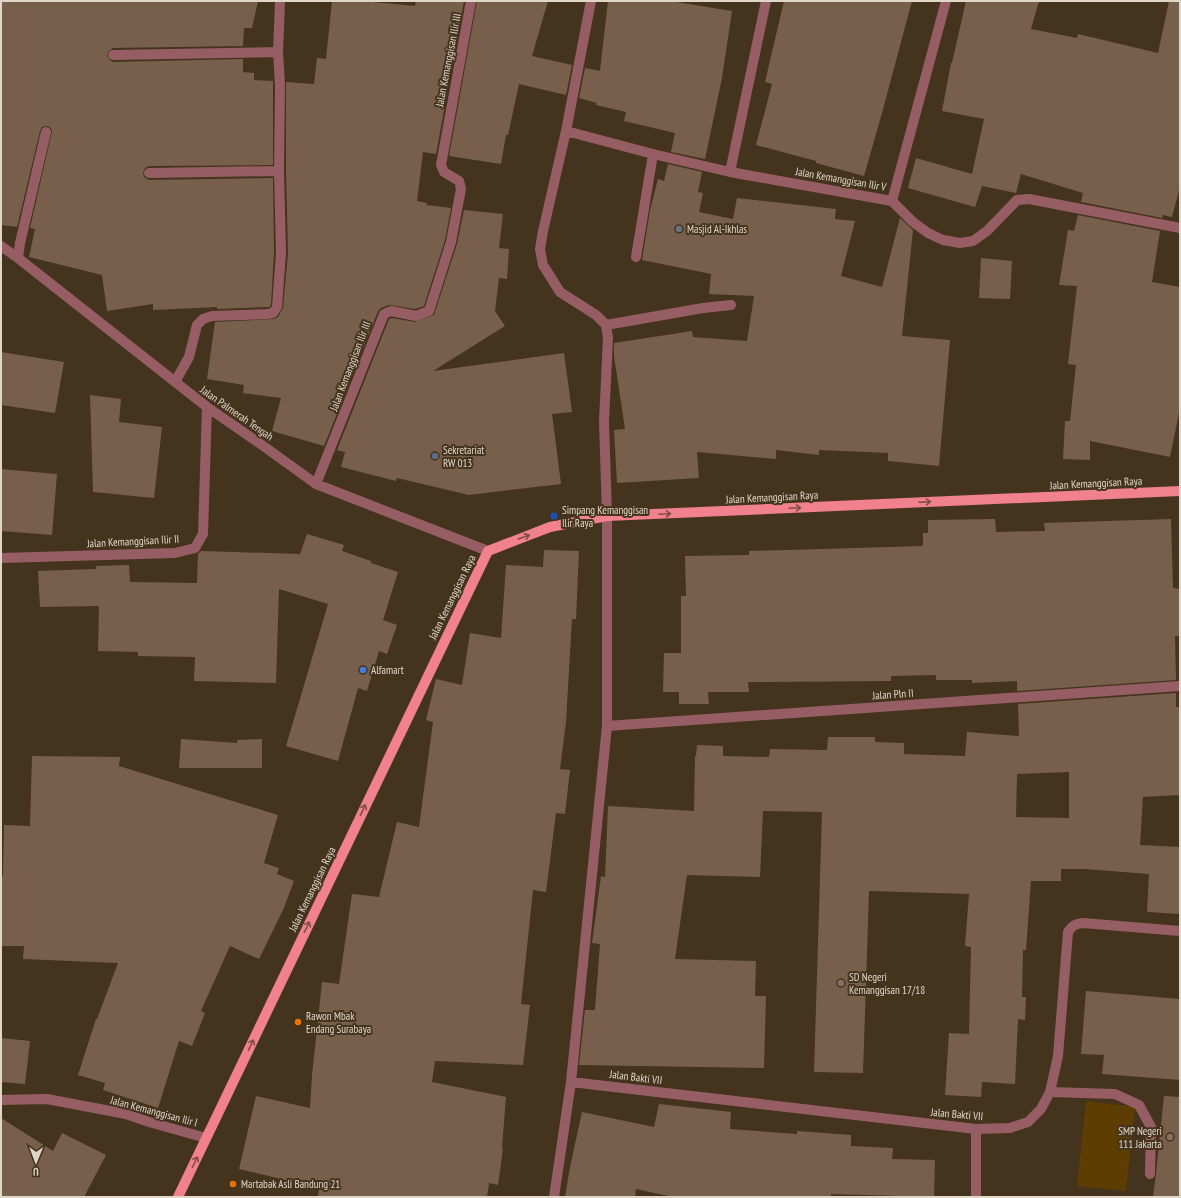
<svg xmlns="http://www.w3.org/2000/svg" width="1181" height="1198" font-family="'PT Sans Narrow',sans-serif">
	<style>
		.green { fill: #5e3e00 }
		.building { fill: #775f4c; fill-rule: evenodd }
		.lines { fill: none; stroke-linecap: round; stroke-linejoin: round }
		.minor { stroke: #965e64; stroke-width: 10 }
		.major { stroke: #f2818e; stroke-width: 10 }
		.oneway { stroke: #814f45 }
		.worship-dot { fill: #6b7280; stroke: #44341d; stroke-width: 1.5 }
		.service-dot { fill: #5c6f8a; stroke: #44341d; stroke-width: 1.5 }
		.transit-dot { fill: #1a4fb4; stroke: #44341d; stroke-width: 1.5 }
		.shop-dot { fill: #3f7fe0; stroke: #44341d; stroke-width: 1.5 }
		.education-dot { fill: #8d6e63; stroke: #44341d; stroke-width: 1.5 }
		.food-dot { fill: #e8710a; stroke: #44341d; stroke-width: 1.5 }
		.labels { text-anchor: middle; stroke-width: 4; stroke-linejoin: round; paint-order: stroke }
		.street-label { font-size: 11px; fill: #e0d6c8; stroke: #44341d }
		.poi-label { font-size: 11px; fill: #e0d6c8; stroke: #44341d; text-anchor: start }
	</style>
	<rect width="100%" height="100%" fill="#44341d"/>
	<path class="green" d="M 1086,1101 L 1135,1107 L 1126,1191 L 1077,1186 Z"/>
	<path class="building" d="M 1,1 L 258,1 L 252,28 L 244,28 L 243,46 L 113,48 L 108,52 L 107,56 L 110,60 L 113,62 L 243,59 L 243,72 L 254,73 L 254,80 L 273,81 L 273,165 L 149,166 L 145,168 L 143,173 L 144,177 L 149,180 L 273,178 L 274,253 L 271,305 L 269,307 L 217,309 L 217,307 L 153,310 L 153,304 L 107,311 L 102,275 L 29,257 L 35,229 L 30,228 L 52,131 L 51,128 L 47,126 L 42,127 L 40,131 L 17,227 L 1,225 Z
		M 332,1 L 362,1 L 415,6 L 416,1 L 464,1 L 436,154 L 423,152 L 417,201 L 427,203 L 426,205 L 451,208 L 445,240 L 424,306 L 415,309 L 389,305 L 381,308 L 378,311 L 324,446 L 272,431 L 281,398 L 243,393 L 244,385 L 207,379 L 215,322 L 274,319 L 278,317 L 283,308 L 288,253 L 286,171 L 286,82 L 314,84 L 317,58 L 326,59 Z
		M 477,1 L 548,1 L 532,56 L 572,65 L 566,95 L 519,84 L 508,135 L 506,135 L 501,164 L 449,156 Z
		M 608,1 L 670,1 L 732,11 L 722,78 L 705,159 L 671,152 L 675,133 L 624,121 L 626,112 L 596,105 L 597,103 L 579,98 L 585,68 L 600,71 Z
		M 784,1 L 912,1 L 882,113 L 864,176 L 816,163 L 816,161 L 756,145 L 772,84 L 765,82 Z
		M 966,1 L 1039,1 L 1031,29 L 1077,38 L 1078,34 L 1158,53 L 1169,1 L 1180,1 L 1180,187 L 1172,217 L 1163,215 L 1162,218 L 1081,202 L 1083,193 L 1021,174 L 1016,193 L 982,186 L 975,207 L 908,188 L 916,158 L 972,174 L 984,119 L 942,111 L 951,63 L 952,63 Z
		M 668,164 L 702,172 L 698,192 L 703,193 L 699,212 L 733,219 L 737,198 L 836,209 L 835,219 L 855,221 L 841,276 L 882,287 L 900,218 L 913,230 L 902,336 L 950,340 L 939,466 L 888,461 L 888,453 L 819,450 L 819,455 L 776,450 L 776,459 L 697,452 L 699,478 L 617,483 L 614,430 L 625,429 L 614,356 L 614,343 L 692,331 L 693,337 L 747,341 L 754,296 L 709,294 L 711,274 L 642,260 L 650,210 L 658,179 L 664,181 Z
		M 464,210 L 503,214 L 499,248 L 509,249 L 507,279 L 499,278 L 495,311 L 505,326 L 433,371 L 564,353 L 572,412 L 552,414 L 561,484 L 469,495 L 397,478 L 396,481 L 341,467 L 345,452 L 337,450 L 389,319 L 392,318 L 415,322 L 434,315 L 457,244 Z
		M 1078,215 L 1160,231 L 1152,282 L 1180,287 L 1180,408 L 1170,457 L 1090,441 L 1090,460 L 1063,459 L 1065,421 L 1070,421 L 1076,365 L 1068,364 L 1077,286 L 1059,285 L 1068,230 L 1074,231 Z
		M 981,258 L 1012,261 L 1010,299 L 979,298 Z
		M 1,352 L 64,362 L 55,413 L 1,405 Z
		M 90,395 L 121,399 L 119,422 L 162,427 L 154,498 L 93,492 Z
		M 1,469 L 57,474 L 52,535 L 1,531 Z
		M 995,519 L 996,532 L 1045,531 L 1044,523 L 1171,519 L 1173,588 L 1180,589 L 1180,636 L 1175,636 L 1176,680 L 1017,691 L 1017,681 L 972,683 L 972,680 L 936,680 L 936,675 L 891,676 L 891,681 L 748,682 L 749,692 L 708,692 L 709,704 L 679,704 L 679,692 L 663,692 L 664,653 L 681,653 L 681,596 L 686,596 L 685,556 L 749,555 L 749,551 L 923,546 L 923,533 L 928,533 L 928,520 Z
		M 307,534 L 344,545 L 342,551 L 371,561 L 371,563 L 398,572 L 383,620 L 397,625 L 387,654 L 379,651 L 367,691 L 358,688 L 338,761 L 286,746 L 328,604 L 279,589 L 276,683 L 194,681 L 195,657 L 138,656 L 138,652 L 98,651 L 99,606 L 40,607 L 38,571 L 96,569 L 96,566 L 129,565 L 130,582 L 197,583 L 198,554 L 201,551 L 300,554 Z
		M 544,550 L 579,551 L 576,619 L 572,619 L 566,722 L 560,769 L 570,770 L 565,814 L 556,813 L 546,892 L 533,890 L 521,1004 L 530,1005 L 523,1065 L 435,1061 L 432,1082 L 506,1097 L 502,1148 L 503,1149 L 498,1185 L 489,1183 L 487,1197 L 318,1197 L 319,1188 L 239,1169 L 256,1096 L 310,1108 L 312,1075 L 322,982 L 339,984 L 352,894 L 379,897 L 397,822 L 419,827 L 433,722 L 426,720 L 436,679 L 462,685 L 470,633 L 501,638 L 506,565 L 543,567 Z
		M 1176,693 L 1176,707 L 1180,707 L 1180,795 L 1143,797 L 1140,845 L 1180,847 L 1180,914 L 1147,912 L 1149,874 L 1084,869 L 1061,869 L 1061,881 L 1031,881 L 1026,950 L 1023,950 L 1022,997 L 1026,997 L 1025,1020 L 1018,1019 L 1015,1084 L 982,1082 L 981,1097 L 945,1095 L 949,1033 L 969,1034 L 971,947 L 965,946 L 969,894 L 869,891 L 863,1073 L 814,1072 L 822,812 L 763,811 L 760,877 L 687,875 L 675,959 L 756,961 L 755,996 L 766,996 L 764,1068 L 579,1065 L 585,1010 L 595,1010 L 600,944 L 592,943 L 601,876 L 605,877 L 608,806 L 694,811 L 695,756 L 696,756 L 697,745 L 723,746 L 723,756 L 769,757 L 770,749 L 827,750 L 828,737 L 875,737 L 875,742 L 904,743 L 904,754 L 965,756 L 967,732 L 1019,736 L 1018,704 ZM 1069,772 L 1069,818 L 1016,817 L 1017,774 Z
		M 181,739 L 237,743 L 237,740 L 262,739 L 262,768 L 179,768 Z
		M 32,756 L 120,757 L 119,766 L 278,815 L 264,863 L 279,868 L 277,874 L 294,881 L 283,910 L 259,959 L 230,946 L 201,1011 L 205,1013 L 192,1046 L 179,1041 L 158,1108 L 103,1090 L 105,1083 L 78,1075 L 96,1019 L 97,1019 L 118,963 L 23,959 L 24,946 L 1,946 L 1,876 L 3,876 L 4,825 L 30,826 Z
		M 1086,991 L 1180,999 L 1180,1080 L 1102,1074 L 1104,1055 L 1081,1054 Z
		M 1,1038 L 30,1041 L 25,1084 L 1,1082 Z
		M 1164,1096 L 1180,1097 L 1180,1197 L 1153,1197 L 1156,1174 Z
		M 659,1104 L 731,1112 L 730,1129 L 797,1134 L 797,1131 L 851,1135 L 851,1146 L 893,1148 L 892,1159 L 935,1160 L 934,1197 L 831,1194 L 831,1197 L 673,1197 L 636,1189 L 635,1197 L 565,1197 L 570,1167 L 582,1112 L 654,1127 Z
		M 1,1118 L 53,1151 L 62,1133 L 106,1155 L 84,1197 L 1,1197 Z"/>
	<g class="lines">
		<path class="minor" d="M 113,55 L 278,52
			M 566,131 L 653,154 L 730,172 L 892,201 L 913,222 L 928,233 L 943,240 L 960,243 L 973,241 L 987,231 L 1017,200 L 1029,199 L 1180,228
			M 730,172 L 766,1
			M 149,173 L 279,171
			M 892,201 L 946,1
			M 1,246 L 18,258 L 207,407 L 262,445 L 316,484 L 488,551
			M 636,257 L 653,154
			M 18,258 L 20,243 L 46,132
			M 606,325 L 703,308 L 731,305
			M 175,382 L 189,357 L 197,325 L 203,319 L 212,316 L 267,314 L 273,313 L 277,307 L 281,253 L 279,171 L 280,86 L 278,52 L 280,1
			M 316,484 L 384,314 L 391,311 L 416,316 L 429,311 L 451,242 L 461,189 L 459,181 L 444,172 L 441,165 L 471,1
			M 1,558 L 175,553 L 195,548 L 203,534 L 207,407
			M 607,726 L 1180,686
			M 571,1082 L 976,1129 L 1010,1128 L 1028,1122 L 1041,1109 L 1050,1092 L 1058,1056 L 1068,932 C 1073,925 1075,924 1083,923 L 1180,931
			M 1050,1092 L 1115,1094 L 1139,1105 L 1151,1127 L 1150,1174
			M 1,1100 L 47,1099 L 126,1114 L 149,1122 L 206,1138
			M 554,1197 L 571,1082 L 607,726 L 607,516 L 604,421 L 608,338 L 606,325 L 596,315 L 560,292 L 543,265 L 540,249 L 543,231 L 566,131 L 591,1
			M 976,1197 L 976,1129"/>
		<path class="major" d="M 178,1197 L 488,551 L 550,527 L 607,516 L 1180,491"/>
	</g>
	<defs><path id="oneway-shaft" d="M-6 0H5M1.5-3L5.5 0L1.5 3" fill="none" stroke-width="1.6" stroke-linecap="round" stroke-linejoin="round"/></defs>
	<g class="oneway">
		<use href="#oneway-shaft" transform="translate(925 502) rotate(-3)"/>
		<use href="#oneway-shaft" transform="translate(795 508) rotate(-3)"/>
		<use href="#oneway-shaft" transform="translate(665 514) rotate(-3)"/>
		<use href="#oneway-shaft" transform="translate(524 537) rotate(-20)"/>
		<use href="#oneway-shaft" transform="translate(363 810) rotate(-64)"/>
		<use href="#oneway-shaft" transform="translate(307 927) rotate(-64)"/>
		<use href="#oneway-shaft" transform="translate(251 1045) rotate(-64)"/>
		<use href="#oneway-shaft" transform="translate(195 1162) rotate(-64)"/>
	</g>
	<circle class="worship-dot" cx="679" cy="229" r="4"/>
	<circle class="service-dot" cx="435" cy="456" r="4"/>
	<rect class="transit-dot" x="550" y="512" width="8" height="8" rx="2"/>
	<circle class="shop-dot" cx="363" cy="670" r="4"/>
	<g class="education-dot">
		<circle cx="841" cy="983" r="4"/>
		<circle cx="1170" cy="1137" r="4"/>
	</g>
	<g class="food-dot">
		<circle cx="298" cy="1022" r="4"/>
		<circle cx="233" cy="1184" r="4"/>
	</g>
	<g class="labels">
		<g class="street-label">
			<text transform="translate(448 60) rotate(-79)" y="4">Jalan Kemanggisan Ilir III</text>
			<text transform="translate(841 179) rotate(10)" y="4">Jalan Kemanggisan Ilir V</text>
			<text transform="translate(350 366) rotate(-69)" y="4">Jalan Kemanggisan Ilir III</text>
			<text transform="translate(237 413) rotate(35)" y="4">Jalan Palmerah Tengah</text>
			<text transform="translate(1096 483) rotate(-3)" y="4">Jalan Kemanggisan Raya</text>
			<text transform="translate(772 497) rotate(-3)" y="4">Jalan Kemanggisan Raya</text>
			<text transform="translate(133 541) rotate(-3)" y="4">Jalan Kemanggisan Ilir II</text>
			<text transform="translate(452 597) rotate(-64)" y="4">Jalan Kemanggisan Raya</text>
			<text transform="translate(893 694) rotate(-4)" y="4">Jalan Pln II</text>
			<text transform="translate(312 889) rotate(-64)" y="4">Jalan Kemanggisan Raya</text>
			<text transform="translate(636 1077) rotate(7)" y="4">Jalan Bakti VII</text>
			<text transform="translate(154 1111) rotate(15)" y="4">Jalan Kemanggisan Ilir I</text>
			<text transform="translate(957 1114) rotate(5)" y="4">Jalan Bakti VII</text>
		</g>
		<g class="poi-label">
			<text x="687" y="233">Masjid Al-Ikhlas</text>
			<text x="443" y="454">Sekretariat<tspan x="443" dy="13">RW 013</tspan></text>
			<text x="562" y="514">Simpang Kemanggisan<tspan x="562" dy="13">Ilir Raya</tspan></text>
			<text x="371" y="674">Alfamart</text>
			<text x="849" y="981">SD Negeri<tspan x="849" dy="13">Kemanggisan 17/18</tspan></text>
			<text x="306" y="1020">Rawon Mbak<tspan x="306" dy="13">Endang Surabaya</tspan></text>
			<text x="1162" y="1135" text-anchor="end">SMP Negeri<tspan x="1162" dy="13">111 Jakarta</tspan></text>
			<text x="241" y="1188">Martabak Asli Bandung 21</text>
		</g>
	</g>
	<rect width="1181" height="1198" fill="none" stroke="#e0d6c8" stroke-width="4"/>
	<g transform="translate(36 1162) rotate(181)" stroke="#44341d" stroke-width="3" paint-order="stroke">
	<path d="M0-3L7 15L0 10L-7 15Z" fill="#e0d6c8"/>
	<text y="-6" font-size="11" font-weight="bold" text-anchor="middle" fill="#e0d6c8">U</text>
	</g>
</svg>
